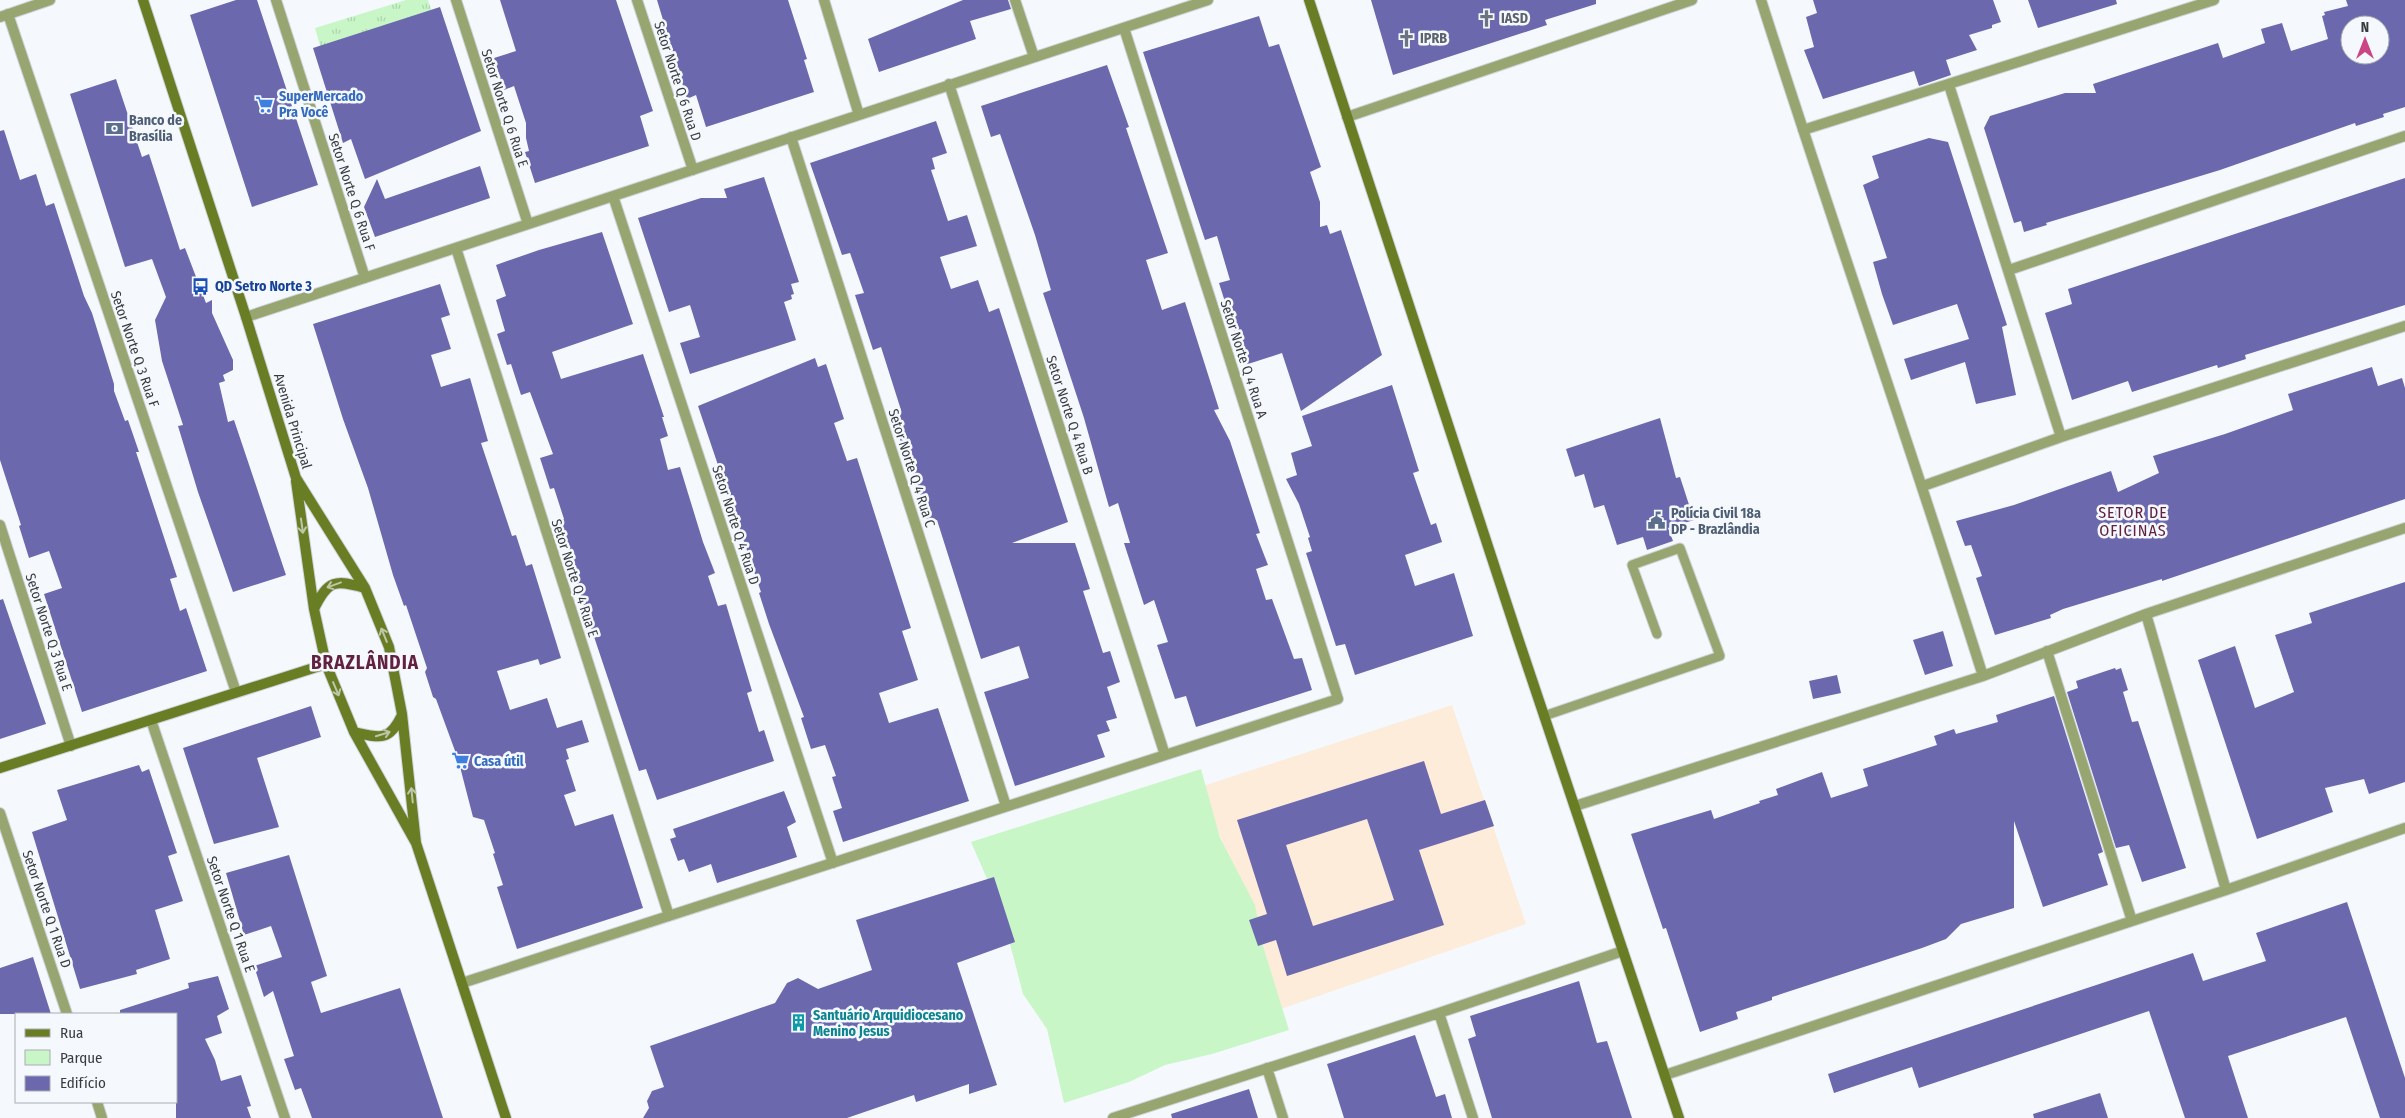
<svg xmlns="http://www.w3.org/2000/svg" width="2405" height="1118" font-family="'Fira Sans Condensed',sans-serif">
	<style>
		.education { fill: #fcecd9 }
		.grass { fill: url(#grass-tufts) }
		.park { fill: #c8f6c7 }
		.building { fill: #6b68ae; fill-rule: evenodd }
		.lines { fill: none; stroke-linecap: round; stroke-linejoin: round }
		.lane-casing { stroke: #cfd3d8; stroke-width: 11 }
		.street-casing { stroke: #cfd3d8; stroke-width: 12 }
		.secondary-casing { stroke: #cfd3d8; stroke-width: 12 }
		.lane { stroke: #97a670; stroke-width: 9 }
		.street { stroke: #97a670; stroke-width: 10 }
		.secondary { stroke: #697d25; stroke-width: 10 }
		.oneway { stroke: #bdc7a7 }
		.labels { text-anchor: middle; stroke-width: 5; stroke-linejoin: round; paint-order: stroke }
		.worship-label { font-size: 14px; font-weight: bold; fill: #5b616d; stroke: #f5f9fe; text-anchor: start }
		.street-label { font-size: 14px; fill: #393c3f; stroke: #f5f9fe }
		.shop-label { font-size: 14px; font-weight: bold; fill: #366cbe; stroke: #f5f9fe; text-anchor: start }
		.service-label { font-size: 14px; font-weight: bold; fill: #4e5e75; stroke: #f5f9fe; text-anchor: start }
		.transit-label { font-size: 14px; font-weight: bold; fill: #164399; stroke: #f5f9fe; text-anchor: start }
		.culture-label { font-size: 14px; font-weight: bold; fill: #0d838f; stroke: #f5f9fe; text-anchor: start }
		.quarter-label { font-size: 16px; letter-spacing: 1px; fill: #61213f; stroke: #f5f9fe }
		.district-label { font-size: 19px; font-weight: bold; letter-spacing: 1px; fill: #61213f; stroke: #f5f9fe }
	</style>
	<defs>
		<pattern id="grass-tufts" width="24" height="20" patternUnits="userSpaceOnUse" patternTransform="scale(1.25)"><rect width="24" height="20" fill="#c8f6c7"/><path d="M3 7l-1-3M5 7V3M7 7l1-3M15 17l-1-3M17 17v-4M19 17l1-3" fill="none" stroke="#add4ac"/></pattern>
	</defs>
	<rect width="100%" height="100%" fill="#f5f9fe"/>
	<path class="education" d="M 1452,705 L 1526,924 L 1278,1010 L 1203,786 Z"/>
	<path class="grass" d="M 406,0 L 428,0 L 433,15 L 321,49 L 315,28 Z"/>
	<path class="park" d="M 1201,769 L 1220,838 L 1255,905 L 1262,943 L 1289,1030 L 1212,1054 L 1165,1065 L 1129,1082 L 1064,1103 L 1047,1029 L 1023,994 L 1002,913 L 971,842 Z"/>
	<path class="building" d="M 236,0 L 257,0 L 318,185 L 252,207 L 190,15 Z
		M 500,0 L 616,0 L 653,111 L 640,116 L 649,146 L 535,183 L 525,152 L 529,151 L 526,138 L 526,123 L 514,86 L 504,90 L 494,58 L 516,51 Z
		M 657,0 L 788,0 L 807,59 L 804,60 L 814,92 L 706,127 L 696,95 L 687,99 Z
		M 963,0 L 1008,0 L 1011,9 L 970,21 L 976,39 L 879,72 L 868,39 Z
		M 1371,0 L 1596,0 L 1596,4 L 1545,20 L 1547,25 L 1393,75 Z
		M 1813,0 L 1993,0 L 2001,22 L 1992,25 L 1992,28 L 1969,35 L 1977,50 L 1946,60 L 1951,75 L 1919,86 L 1914,71 L 1823,99 L 1804,50 L 1814,47 L 1806,17 L 1817,13 Z
		M 2028,0 L 2116,0 L 2117,4 L 2038,28 Z
		M 2346,0 L 2405,0 L 2405,107 L 2383,114 L 2384,117 L 2356,126 L 2355,123 L 2220,170 L 2046,223 L 2047,225 L 2024,232 L 2021,221 L 2014,223 L 1984,128 L 1990,116 L 2065,93 L 2096,93 L 2093,84 L 2218,43 L 2223,58 L 2265,43 L 2261,29 L 2282,23 L 2291,51 L 2328,39 L 2322,16 L 2325,15 L 2324,12 L 2348,6 ZM 2350,25 L 2380,25 L 2380,55 L 2350,55 Z
		M 440,7 L 481,131 L 365,179 L 351,139 L 343,143 L 313,48 Z
		M 1259,16 L 1269,47 L 1279,44 L 1321,167 L 1310,172 L 1320,202 L 1320,227 L 1327,225 L 1330,234 L 1341,230 L 1382,355 L 1301,411 L 1282,353 L 1245,365 L 1219,283 L 1230,280 L 1217,236 L 1205,240 L 1143,52 Z
		M 1107,65 L 1129,127 L 1126,128 L 1168,253 L 1146,260 L 1162,310 L 1185,302 L 1219,409 L 1214,410 L 1230,441 L 1260,533 L 1256,534 L 1268,565 L 1256,569 L 1266,600 L 1272,599 L 1294,659 L 1302,658 L 1312,690 L 1196,727 L 1186,696 L 1175,699 L 1157,645 L 1168,642 L 1154,600 L 1144,605 L 1124,543 L 1130,543 L 1118,503 L 1109,507 L 1084,418 L 1043,293 L 1051,290 L 1035,235 L 1000,134 L 991,137 L 981,106 Z
		M 116,79 L 142,157 L 149,154 L 180,250 L 185,248 L 206,303 L 212,300 L 212,313 L 233,360 L 233,370 L 223,375 L 225,381 L 219,383 L 228,422 L 234,420 L 286,575 L 233,592 L 198,492 L 178,426 L 183,425 L 162,361 L 155,320 L 166,297 L 152,259 L 125,267 L 70,94 Z
		M 936,121 L 947,153 L 932,158 L 935,169 L 931,170 L 948,221 L 967,215 L 977,246 L 940,257 L 951,289 L 978,280 L 989,312 L 999,308 L 1068,522 L 1012,543 L 1075,543 L 1090,589 L 1083,591 L 1103,653 L 1110,651 L 1120,682 L 1107,687 L 1117,718 L 1106,721 L 1110,731 L 1097,735 L 1105,757 L 1015,786 L 984,692 L 1029,678 L 1019,646 L 981,659 L 937,520 L 928,523 L 891,412 L 901,410 L 881,347 L 873,350 L 855,295 L 864,293 L 850,253 L 842,255 L 810,163 Z
		M 4,130 L 20,180 L 36,174 L 46,206 L 54,203 L 84,296 L 92,313 L 114,384 L 114,391 L 125,421 L 128,420 L 139,452 L 136,452 L 177,577 L 170,579 L 180,611 L 186,608 L 207,671 L 82,712 L 44,594 L 62,588 L 49,551 L 29,558 L 19,526 L 21,525 L 0,460 L 0,131 Z
		M 1929,138 L 1948,142 L 2007,325 L 2002,327 L 2016,395 L 1976,404 L 1965,362 L 1911,380 L 1904,359 L 1969,339 L 1957,304 L 1893,325 L 1882,294 L 1873,262 L 1887,258 L 1863,185 L 1879,178 L 1872,156 Z
		M 480,166 L 490,198 L 375,237 L 364,207 L 377,179 L 385,199 Z
		M 764,177 L 799,282 L 791,284 L 794,294 L 791,295 L 792,299 L 784,302 L 796,340 L 690,374 L 680,343 L 700,337 L 690,305 L 669,312 L 638,218 L 701,198 L 727,198 L 724,189 Z
		M 2405,178 L 2405,305 L 2245,355 L 2246,359 L 2218,368 L 2217,365 L 2132,392 L 2128,381 L 2072,400 L 2045,313 L 2072,304 L 2068,289 Z
		M 602,232 L 633,324 L 552,352 L 561,379 L 643,354 L 664,417 L 662,417 L 668,436 L 660,439 L 668,470 L 680,467 L 703,542 L 715,573 L 708,576 L 718,606 L 726,604 L 752,691 L 747,693 L 759,732 L 764,730 L 774,761 L 657,800 L 646,769 L 639,771 L 566,553 L 568,552 L 558,521 L 564,519 L 554,488 L 550,489 L 540,458 L 553,454 L 530,392 L 521,395 L 511,364 L 507,365 L 497,334 L 505,331 L 496,300 L 506,296 L 496,265 L 539,250 Z
		M 440,284 L 450,315 L 441,318 L 451,349 L 431,355 L 441,387 L 470,378 L 488,441 L 481,443 L 512,536 L 516,535 L 526,566 L 532,564 L 561,658 L 540,665 L 538,659 L 497,671 L 510,710 L 547,698 L 557,728 L 582,720 L 589,742 L 566,749 L 569,759 L 566,760 L 576,791 L 564,795 L 575,826 L 613,814 L 643,908 L 517,949 L 497,887 L 503,885 L 493,854 L 495,853 L 484,820 L 473,817 L 458,759 L 436,699 L 433,697 L 425,672 L 427,668 L 406,605 L 404,606 L 393,575 L 368,488 L 343,419 L 313,324 Z
		M 815,358 L 818,367 L 826,364 L 844,419 L 834,423 L 847,461 L 857,458 L 911,628 L 902,631 L 918,680 L 879,693 L 889,723 L 938,708 L 969,801 L 843,842 L 833,811 L 842,808 L 832,777 L 836,776 L 825,745 L 811,749 L 801,718 L 804,717 L 769,624 L 759,593 L 761,592 L 698,406 Z
		M 2372,367 L 2378,386 L 2402,378 L 2405,388 L 2405,499 L 2162,581 L 2162,579 L 2063,609 L 2050,615 L 2051,618 L 1995,635 L 1976,578 L 1982,576 L 1971,545 L 1965,546 L 1956,521 L 2014,505 L 2111,471 L 2118,492 L 2159,473 L 2153,456 L 2225,434 L 2293,410 L 2288,394 Z
		M 1392,385 L 1419,471 L 1413,473 L 1431,525 L 1436,523 L 1442,542 L 1405,555 L 1415,586 L 1454,573 L 1473,636 L 1355,675 L 1345,644 L 1336,646 L 1306,553 L 1312,551 L 1308,538 L 1310,537 L 1299,504 L 1286,479 L 1297,475 L 1291,453 L 1312,446 L 1302,416 Z
		M 1660,418 L 1676,478 L 1680,477 L 1694,520 L 1668,528 L 1673,541 L 1647,550 L 1643,537 L 1617,545 L 1604,505 L 1594,508 L 1584,474 L 1575,477 L 1566,449 Z
		M 2405,582 L 2405,782 L 2369,794 L 2364,779 L 2325,788 L 2333,812 L 2257,839 L 2198,660 L 2235,646 L 2255,708 L 2294,692 L 2275,635 L 2312,623 L 2309,613 Z
		M 3,599 L 46,724 L 0,739 L 0,600 Z
		M 1943,631 L 1953,666 L 1925,675 L 1913,640 Z
		M 2115,668 L 2116,670 L 2121,668 L 2128,690 L 2123,692 L 2132,722 L 2138,721 L 2186,868 L 2142,882 L 2129,845 L 2116,848 L 2067,692 L 2078,688 L 2076,681 Z
		M 1837,675 L 1841,693 L 1813,699 L 1809,681 Z
		M 2054,696 L 2103,852 L 2098,854 L 2108,885 L 2043,907 L 2014,821 L 2014,908 L 1961,924 L 1946,939 L 1922,948 L 1772,997 L 1772,1000 L 1736,1012 L 1738,1019 L 1700,1032 L 1666,928 L 1663,929 L 1631,834 L 1711,810 L 1714,819 L 1760,803 L 1759,801 L 1778,795 L 1776,789 L 1822,772 L 1831,798 L 1868,786 L 1863,769 L 1937,745 L 1934,736 L 1954,729 L 1956,734 L 1998,722 L 1996,715 Z
		M 311,706 L 321,737 L 257,758 L 279,827 L 214,844 L 183,748 Z
		M 1424,761 L 1441,814 L 1485,800 L 1494,826 L 1419,850 L 1444,925 L 1287,976 L 1276,940 L 1258,946 L 1249,920 L 1267,914 L 1237,820 ZM 1367,819 L 1394,900 L 1313,926 L 1286,845 Z
		M 139,765 L 142,772 L 149,769 L 177,853 L 168,856 L 183,901 L 155,910 L 170,959 L 136,970 L 137,974 L 80,989 L 32,832 L 67,820 L 57,790 Z
		M 784,791 L 796,822 L 787,827 L 797,857 L 717,883 L 711,864 L 689,872 L 684,859 L 678,861 L 670,839 L 676,837 L 673,829 Z
		M 289,855 L 327,976 L 311,982 L 321,1013 L 400,988 L 443,1118 L 312,1118 L 301,1088 L 295,1090 L 284,1059 L 294,1056 L 273,991 L 264,997 L 254,966 L 282,957 L 271,926 L 244,935 L 226,873 Z
		M 994,877 L 1015,942 L 957,963 L 997,1085 L 969,1094 L 969,1084 L 916,1102 L 914,1095 L 847,1118 L 643,1118 L 649,1108 L 647,1101 L 652,1091 L 664,1087 L 650,1046 L 775,1003 L 787,983 L 798,978 L 818,989 L 872,970 L 856,920 Z
		M 2347,902 L 2405,1078 L 2405,1118 L 2380,1118 L 2346,1017 L 2228,1056 L 2248,1118 L 2185,1118 L 2149,1011 L 1919,1088 L 1912,1067 L 1834,1093 L 1828,1074 L 2193,953 L 2203,981 L 2266,961 L 2256,933 Z
		M 33,957 L 51,1014 L 0,1014 L 0,968 Z
		M 218,976 L 229,1009 L 217,1016 L 222,1033 L 205,1039 L 215,1060 L 221,1081 L 241,1075 L 251,1106 L 247,1107 L 251,1118 L 176,1118 L 176,1014 L 120,1014 L 120,1010 L 189,988 L 188,983 Z
		M 1579,981 L 1597,1043 L 1607,1041 L 1632,1118 L 1492,1118 L 1468,1039 L 1476,1036 L 1470,1016 Z
		M 1415,1035 L 1436,1097 L 1445,1094 L 1452,1118 L 1344,1118 L 1327,1064 Z
		M 1249,1089 L 1258,1118 L 1172,1118 L 1171,1114 Z
		M 2100,1093 L 2108,1118 L 2034,1118 L 2033,1114 Z"/>
	<g class="lines">
		<defs>
			<path id="lane" d="M 1544,716 L 1720,656 L 1680,548 L 1632,565 L 1657,634"/>
			<path id="street" d="M 276,0 L 365,278
				M 456,0 L 528,224
				M 637,0 L 693,170
				M 824,0 L 859,115
				M 1015,0 L 1034,57
				M 1761,0 C 1833,226 1912,450 1983,676
				M 8,14 L 236,692
				M 0,17 L 50,0
				M 949,84 L 1165,755
				M 1949,85 L 2061,437
				M 1347,117 L 1692,0
				M 1803,130 L 2214,0
				M 791,137 L 1006,806
				M 613,196 L 833,863
				M 456,248 L 669,916
				M 2009,270 L 2405,136
				M 246,317 L 1208,0
				M 1923,486 L 2061,437 L 2405,326
				M 0,525 L 71,746
				M 2146,614 L 2226,890
				M 2047,651 L 2132,921
				M 151,720 L 285,1118
				M 1575,806 L 1983,676 L 2146,614 L 2405,528
				M 0,813 L 67,1014
				M 462,983 L 1338,699 L 1124,28
				M 1439,1013 L 1473,1118
				M 1267,1068 L 1283,1118
				M 1665,1075 L 2226,890 L 2405,828
				M 97,1102 L 102,1118
				M 1113,1118 L 1439,1013 L 1623,951"/>
			<path id="secondary" d="M 143,0 L 246,317 L 296,478 L 365,588 L 389,647 L 402,714 L 416,843
				M 1309,0 L 1518,638 L 1679,1118
				M 296,481 L 314,609 L 326,664 L 354,732 L 416,843 L 506,1118
				M 314,609 C 328,580 335,579 365,588
				M 354,732 C 380,738 389,742 402,715
				M 0,768 L 326,664"/>
		</defs>
		<use href="#lane" class="lane-casing"/>
		<use href="#street" class="street-casing"/>
		<use href="#secondary" class="secondary-casing"/>
		<use href="#lane" class="lane"/>
		<use href="#street" class="street"/>
		<use href="#secondary" class="secondary"/>
	</g>
	<defs><path id="oneway-shaft" d="M-6 0H5M1.5-3L5.5 0L1.5 3" fill="none" stroke-width="1.6" stroke-linecap="round" stroke-linejoin="round" transform="scale(1.25)"/></defs>
	<g class="oneway">
		<use href="#oneway-shaft" transform="translate(302 526) rotate(82)"/>
		<use href="#oneway-shaft" transform="translate(334 585) rotate(160)"/>
		<use href="#oneway-shaft" transform="translate(384 635) rotate(-112)"/>
		<use href="#oneway-shaft" transform="translate(336 689) rotate(67)"/>
		<use href="#oneway-shaft" transform="translate(383 734) rotate(-17)"/>
		<use href="#oneway-shaft" transform="translate(412 795) rotate(-96)"/>
	</g>
	<defs>
		<symbol id="church-bare" viewBox="-9 -9 18 18"><path d="M-1.2-6h2.4v3.5h3.3v2.4h-3.3V6h-2.4V-.1h-3.3v-2.4h3.3Z" fill="#6b7280" stroke="#f5f9fe" stroke-width="2.5" paint-order="stroke"/></symbol>
		<symbol id="supermarket-bare" viewBox="-9 -9 18 18"><path d="M-6-5.5h2.5l.6 2H6L4.5 2H-2.5L-4.4-4H-6ZM-1.5 3.2a1.3 1.3 0 1 0 .1 0ZM3 3.2a1.3 1.3 0 1 0 .1 0Z" fill="#3f7fe0" stroke="#f5f9fe" stroke-width="2.5" paint-order="stroke"/></symbol>
		<symbol id="bank-bare" viewBox="-9 -9 18 18"><path d="M-6-4H6V4H-6ZM0-2.3a2.3 2.3 0 1 0 0 4.6a2.3 2.3 0 1 0 0-4.6Z" fill="#5c6f8a" stroke="#f5f9fe" stroke-width="2.5" paint-order="stroke"/></symbol>
		<symbol id="bus-bare" viewBox="-9 -9 18 18"><path d="M-5-6H5V4H4V6H2V4H-2V6H-4V4H-5ZM-3.5-4V0h7V-4ZM-3.5 1.2v1.5H-2V1.2ZM2 1.2v1.5H3.5V1.2Z" fill="#1a4fb4" stroke="#f5f9fe" stroke-width="2.5" paint-order="stroke"/></symbol>
		<symbol id="civic-bare" viewBox="-9 -9 18 18"><path d="M-.6-6.5H3V-4.5H.6V-3L4-1V1h2V6H-6V1h2V-1L-.6-3ZM-1.2 2.5V6h2.4V2.5Z" fill="#5c6f8a" stroke="#f5f9fe" stroke-width="2.5" paint-order="stroke"/></symbol>
		<symbol id="building-bare" viewBox="-9 -9 18 18"><path d="M-4-6H4V6H1V3H-1V6H-4ZM-2.5-4.3h1.7v1.8h-1.7ZM.8-4.3h1.7v1.8H.8ZM-2.5-1h1.7V.8h-1.7ZM.8-1h1.7V.8H.8Z" fill="#0f9aa8" stroke="#f5f9fe" stroke-width="2.5" paint-order="stroke"/></symbol>
	</defs>
	<g fill-rule="evenodd">
		<use href="#church-bare" x="1474" y="6" width="25" height="25"/>
		<use href="#church-bare" x="1394" y="26" width="25" height="25"/>
		<use href="#supermarket-bare" x="252" y="92" width="25" height="25"/>
		<use href="#bank-bare" x="102" y="116" width="25" height="25"/>
		<use href="#bus-bare" x="188" y="274" width="25" height="25"/>
		<use href="#civic-bare" x="1644" y="508" width="25" height="25"/>
		<use href="#supermarket-bare" x="448" y="748" width="25" height="25"/>
		<use href="#building-bare" x="786" y="1010" width="25" height="25"/>
	</g>
	<g class="labels">
		<g class="worship-label">
			<text x="1501" y="23">IASD</text>
			<text x="1420" y="43">IPRB</text>
		</g>
		<g class="street-label">
			<text transform="translate(678 81) rotate(72)" y="5">Setor Norte Q 6 Rua D</text>
			<text transform="translate(505 108) rotate(72)" y="5">Setor Norte Q 6 Rua E</text>
			<text transform="translate(352 192) rotate(72)" y="5">Setor Norte Q 6 Rua F</text>
			<text transform="translate(135 349) rotate(71)" y="5">Setor Norte Q 3 Rua F</text>
			<text transform="translate(1244 359) rotate(72)" y="5">Setor Norte Q 4 Rua A</text>
			<text transform="translate(1070 415) rotate(72)" y="5">Setor Norte Q 4 Rua B</text>
			<text transform="translate(293 421) rotate(73)" y="5">Avenida Principal</text>
			<text transform="translate(912 468) rotate(72)" y="5">Setor Norte Q 4 Rua C</text>
			<text transform="translate(736 525) rotate(72)" y="5">Setor Norte Q 4 Rua D</text>
			<text transform="translate(575 578) rotate(72)" y="5">Setor Norte Q 4 Rua E</text>
			<text transform="translate(49 632) rotate(72)" y="5">Setor Norte Q 3 Rua E</text>
			<text transform="translate(47 909) rotate(71)" y="5">Setor Norte Q 1 Rua D</text>
			<text transform="translate(231 914) rotate(71)" y="5">Setor Norte Q 1 Rua E</text>
		</g>
		<g class="shop-label">
			<text x="279" y="101">SuperMercado<tspan x="279" dy="16">Pra Você</tspan></text>
			<text x="474" y="766">Casa útil</text>
		</g>
		<g class="service-label">
			<text x="129" y="125">Banco de<tspan x="129" dy="16">Brasília</tspan></text>
			<text x="1671" y="518">Polícia Civil 18a<tspan x="1671" dy="16">DP - Brazlândia</tspan></text>
		</g>
		<g class="transit-label">
			<text x="215" y="291">QD Setro Norte 3</text>
		</g>
		<g class="culture-label">
			<text x="813" y="1020">Santuário Arquidiocesano<tspan x="813" dy="16">Menino Jesus</tspan></text>
		</g>
		<g class="quarter-label">
			<text x="2133" y="518">SETOR DE<tspan x="2133" dy="18">OFICINAS</tspan></text>
		</g>
		<g class="district-label">
			<text x="365" y="669">BRAZLÂNDIA</text>
		</g>
	</g>
	<rect x="15" y="1013" width="162" height="90" fill="#f5f9fe" stroke="#aaadb2"/>
	<rect x="25" y="1029" width="25" height="8" fill="#697d25" stroke="#aaadb2"/>
	<text x="60" y="1038" font-size="15" fill="#393c3f">Rua</text>
	<rect x="25" y="1050" width="25" height="15" fill="#c8f6c7" stroke="#aaadb2"/>
	<text x="60" y="1063" font-size="15" fill="#393c3f">Parque</text>
	<rect x="25" y="1076" width="25" height="15" fill="#6b68ae" stroke="#aaadb2"/>
	<text x="60" y="1088" font-size="15" fill="#393c3f">Edifício</text>
	<g transform="translate(2365 40)"><circle r="24" fill="#f5f9fe" stroke="#aaadb2"/>
	<path d="M0-4L9 19L0 12L-9 19Z" fill="#cb4585"/>
	<text y="-8" font-size="14" font-weight="bold" text-anchor="middle" fill="#393c3f">N</text>
	</g>
</svg>
